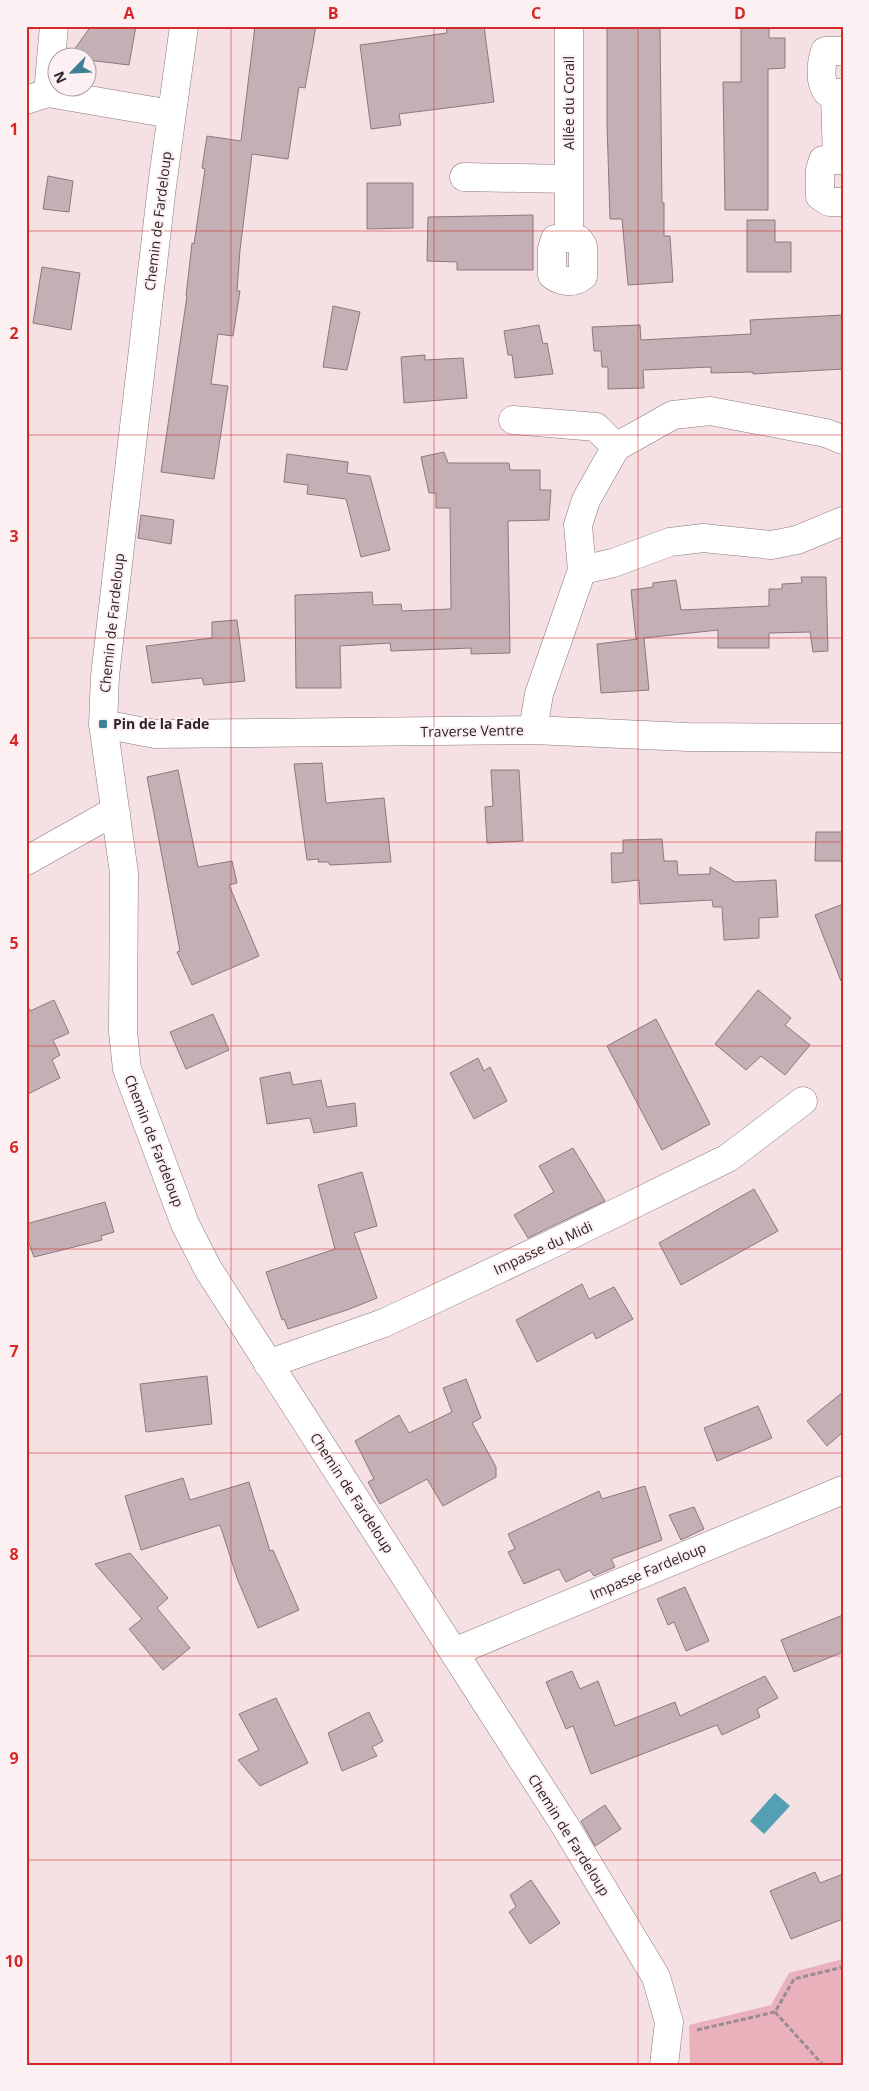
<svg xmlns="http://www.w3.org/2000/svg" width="869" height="2091" font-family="'Open Sans',sans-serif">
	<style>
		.green { fill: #e8b1bc }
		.water { fill: #54a0b2 }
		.building { fill: #c4b0b4; stroke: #8c797d }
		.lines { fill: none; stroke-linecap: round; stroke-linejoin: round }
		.minor-casing { stroke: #8a787b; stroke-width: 29 }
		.path { stroke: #9a8b8e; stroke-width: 3; stroke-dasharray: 5 2.5; stroke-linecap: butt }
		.minor { stroke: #fff; stroke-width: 28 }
		.grid { fill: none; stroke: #d62828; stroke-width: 1; stroke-opacity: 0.55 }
		.poi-dot { fill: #3e8192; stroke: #fdf0f2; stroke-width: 2 }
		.labels { text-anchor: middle; stroke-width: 4; stroke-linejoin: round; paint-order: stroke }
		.street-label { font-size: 14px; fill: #2c2426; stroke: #fdf0f2 }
		.poi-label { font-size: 14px; font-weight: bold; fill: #2c2426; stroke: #fdf0f2; text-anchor: start }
		.neatline { fill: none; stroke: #d62828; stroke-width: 2 }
		.grid-label { font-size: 16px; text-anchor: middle; font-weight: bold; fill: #d62828 }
	</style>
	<rect width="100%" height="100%" fill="#f5e0e4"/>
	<path class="green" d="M 843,1959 L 843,2065 L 690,2065 L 689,2025 L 771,2005 L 789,1973 Z"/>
	<path class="water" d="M 775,1793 L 790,1806 L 764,1834 L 750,1821 Z"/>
	<path class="building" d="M 91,26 L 136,26 L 129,65 L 88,60 L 88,58 L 69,57 Z
		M 255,26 L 316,26 L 305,88 L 299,87 L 288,159 L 252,154 L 240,250 L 237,291 L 240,291 L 233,336 L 218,334 L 211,384 L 228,386 L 214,479 L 161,472 L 187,296 L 186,296 L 192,243 L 194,244 L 205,169 L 202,168 L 207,136 L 241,141 Z
		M 446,26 L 484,26 L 494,102 L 399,114 L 401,125 L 371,129 L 360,45 L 447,33 Z
		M 607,26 L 660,26 L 662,203 L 664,203 L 664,236 L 670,236 L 673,282 L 628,285 L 622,219 L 610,219 L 607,123 Z
		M 741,26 L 769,26 L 769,38 L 785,38 L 785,68 L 768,69 L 768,210 L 725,210 L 723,82 L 741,82 Z
		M 48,176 L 73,181 L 69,212 L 43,209 Z
		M 367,183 L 413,183 L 413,228 L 367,229 Z
		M 533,215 L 533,270 L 457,270 L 457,262 L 427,261 L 428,217 Z
		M 747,220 L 775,220 L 775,242 L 791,242 L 791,272 L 747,272 Z
		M 42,267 L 80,273 L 71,330 L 33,323 Z
		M 333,306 L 360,312 L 347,370 L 323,367 Z
		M 843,315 L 843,369 L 753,374 L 753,372 L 711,373 L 711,367 L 643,370 L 644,388 L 608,389 L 608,367 L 602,367 L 601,351 L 594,351 L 592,327 L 640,325 L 641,340 L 751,334 L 750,320 Z
		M 539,325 L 543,344 L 547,343 L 553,374 L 515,378 L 512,355 L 508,355 L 504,331 Z
		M 425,355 L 425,360 L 463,358 L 467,398 L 404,403 L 401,357 Z
		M 444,452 L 448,463 L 509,463 L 510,470 L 540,470 L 540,490 L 551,490 L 549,520 L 508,521 L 510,653 L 471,654 L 471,648 L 391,651 L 390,643 L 340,646 L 341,688 L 296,688 L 295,595 L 372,592 L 373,605 L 401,604 L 402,611 L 451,609 L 450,508 L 436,508 L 436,493 L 429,493 L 421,457 Z
		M 287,454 L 348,462 L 347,473 L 370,476 L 390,550 L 361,557 L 346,499 L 307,494 L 308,485 L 284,482 Z
		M 141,515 L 174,520 L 171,544 L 138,538 Z
		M 801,577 L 826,577 L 828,651 L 813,652 L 810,632 L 769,633 L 769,648 L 718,648 L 718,630 L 644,638 L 649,690 L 601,693 L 597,644 L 638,639 L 636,639 L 631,590 L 653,587 L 653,583 L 676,580 L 681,610 L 769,606 L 769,589 L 782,589 L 782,584 L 802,583 Z
		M 237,620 L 245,681 L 204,685 L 202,678 L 152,683 L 146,646 L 212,638 L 212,622 Z
		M 322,763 L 326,803 L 384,798 L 391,862 L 330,865 L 328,862 L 318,862 L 319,859 L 307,860 L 294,764 Z
		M 178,770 L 198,867 L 232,861 L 237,883 L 229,885 L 259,956 L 192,985 L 177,952 L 180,951 L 147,777 Z
		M 491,770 L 519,770 L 523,841 L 487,843 L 485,807 L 493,806 Z
		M 816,832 L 843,832 L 843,861 L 815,861 Z
		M 662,839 L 664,861 L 677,861 L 678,875 L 710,874 L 710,867 L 735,882 L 776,880 L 778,917 L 759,918 L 759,938 L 724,940 L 722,907 L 713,907 L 712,900 L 640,904 L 639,880 L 612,883 L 611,853 L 623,853 L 623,840 Z
		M 843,904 L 843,981 L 841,981 L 815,915 Z
		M 758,990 L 791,1018 L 785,1025 L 810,1045 L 785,1075 L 761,1056 L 746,1070 L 715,1044 Z
		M 54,1000 L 69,1033 L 53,1040 L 60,1055 L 52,1060 L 60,1078 L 26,1095 L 26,1002 L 30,1011 Z
		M 213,1014 L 229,1050 L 186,1069 L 170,1032 Z
		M 656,1019 L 710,1124 L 662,1150 L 607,1046 Z
		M 478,1058 L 484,1071 L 490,1067 L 507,1101 L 474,1119 L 450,1073 Z
		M 290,1072 L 293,1085 L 321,1080 L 327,1107 L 355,1103 L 357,1126 L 314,1133 L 310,1118 L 267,1124 L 260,1078 Z
		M 573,1148 L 605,1201 L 528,1238 L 514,1215 L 554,1192 L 539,1166 Z
		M 362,1172 L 377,1226 L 354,1233 L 377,1298 L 347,1310 L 288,1329 L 284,1319 L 282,1320 L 266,1272 L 335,1249 L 318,1185 Z
		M 754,1189 L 778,1231 L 681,1285 L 659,1243 Z
		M 105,1202 L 114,1232 L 101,1236 L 102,1240 L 34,1257 L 27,1238 L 26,1224 Z
		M 582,1284 L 589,1299 L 614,1287 L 633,1319 L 596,1339 L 593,1332 L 537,1362 L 516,1320 Z
		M 207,1376 L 212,1424 L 146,1432 L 140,1384 Z
		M 466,1379 L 481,1418 L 472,1423 L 496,1467 L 496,1477 L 443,1506 L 427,1479 L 380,1504 L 368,1482 L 374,1479 L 355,1441 L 399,1415 L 409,1433 L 452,1412 L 443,1388 Z
		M 843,1392 L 843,1432 L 827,1446 L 807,1421 Z
		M 758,1406 L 772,1438 L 717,1461 L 704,1428 Z
		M 183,1478 L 190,1500 L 249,1482 L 270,1551 L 273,1550 L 299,1610 L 258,1628 L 237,1578 L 220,1525 L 141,1550 L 125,1496 Z
		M 645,1486 L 662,1540 L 611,1559 L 615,1567 L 594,1576 L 590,1570 L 566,1582 L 559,1569 L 524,1584 L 508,1552 L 515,1549 L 508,1534 L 599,1491 L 602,1499 Z
		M 694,1507 L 704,1529 L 681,1540 L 669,1515 Z
		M 130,1553 L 168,1598 L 157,1608 L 190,1648 L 163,1670 L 129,1629 L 142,1619 L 95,1564 Z
		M 685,1587 L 709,1641 L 686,1651 L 674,1622 L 668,1625 L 657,1599 Z
		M 843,1615 L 843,1652 L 794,1672 L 781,1640 Z
		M 572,1671 L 580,1689 L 598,1681 L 615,1726 L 675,1702 L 680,1716 L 765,1676 L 778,1698 L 757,1709 L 760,1717 L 722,1735 L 717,1725 L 591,1774 L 573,1726 L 566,1729 L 546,1682 Z
		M 276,1698 L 308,1763 L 260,1786 L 238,1760 L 259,1750 L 239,1714 Z
		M 369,1712 L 383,1741 L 372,1747 L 377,1756 L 342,1771 L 328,1733 Z
		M 605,1805 L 621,1829 L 595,1846 L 581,1821 Z
		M 815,1872 L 820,1883 L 843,1874 L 843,1919 L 791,1939 L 770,1891 Z
		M 531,1880 L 560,1923 L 530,1944 L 509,1912 L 516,1907 L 510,1895 Z"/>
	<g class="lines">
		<defs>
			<path id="minor" d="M 184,26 L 162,186 L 105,676 L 103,724 L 124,873 L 123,1032 L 127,1069 L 185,1224 L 208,1269 L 564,1824 L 656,1977 L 669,2022 L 664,2065
				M 843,51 L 825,51 C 821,63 819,82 827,92 L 843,93
				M 48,93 L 54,26
				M 835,94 L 837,159
				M 26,100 L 48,93 L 171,114
				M 843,160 L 823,160 L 820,170 L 820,196 L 829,202 L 843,202
				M 464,177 L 568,179
				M 569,238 L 569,26
				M 569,238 L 579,240 L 583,246 L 583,276 C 573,284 562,282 552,275 L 552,249 L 555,239 Z
				M 513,420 L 596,427 L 616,447
				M 582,570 L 613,563 L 670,542 L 703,538 L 771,545 L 797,540 L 843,521
				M 103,724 L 155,734 L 533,730 L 688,737 L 843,738
				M 533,730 L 539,694 L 582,570 L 578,525 L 586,500 L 616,447 L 673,415 L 710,411 L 826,433 L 843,440
				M 26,861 L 106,816 L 116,813
				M 268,1364 L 384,1323 L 554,1243 L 728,1158 L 803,1101
				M 454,1652 L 843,1490"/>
		</defs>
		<use href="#minor" class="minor-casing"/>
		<path class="path" d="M 775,2012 L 823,2065
			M 697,2030 L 775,2012 L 794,1979 L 843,1967"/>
		<use href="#minor" class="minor"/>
	</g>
	<path class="grid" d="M 231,26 L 231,2065M 434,26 L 434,2065M 638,26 L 638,2065M 26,231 L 843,231M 26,435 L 843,435M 26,638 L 843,638M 26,842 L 843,842M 26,1046 L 843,1046M 26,1249 L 843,1249M 26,1453 L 843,1453M 26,1656 L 843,1656M 26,1860 L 843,1860"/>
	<rect class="poi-dot" x="98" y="719" width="10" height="10" rx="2.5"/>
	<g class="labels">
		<g class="street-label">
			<text transform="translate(569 103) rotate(-90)" y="5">Allée du Corail</text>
			<text transform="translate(158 221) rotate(-83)" y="5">Chemin de Fardeloup</text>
			<text transform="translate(112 623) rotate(-84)" y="5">Chemin de Fardeloup</text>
			<text transform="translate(472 731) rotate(-1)" y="5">Traverse Ventre</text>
			<text transform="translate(154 1141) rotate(69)" y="5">Chemin de Fardeloup</text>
			<text transform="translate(543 1248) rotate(-25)" y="5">Impasse du Midi</text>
			<text transform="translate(352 1493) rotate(57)" y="5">Chemin de Fardeloup</text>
			<text transform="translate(648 1571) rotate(-23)" y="5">Impasse Fardeloup</text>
			<text transform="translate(569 1835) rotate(58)" y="5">Chemin de Fardeloup</text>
		</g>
		<g class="poi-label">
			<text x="113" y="729">Pin de la Fade</text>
		</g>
	</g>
	<rect width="869" height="2091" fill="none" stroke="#fdf0f2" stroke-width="55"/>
	<g transform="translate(72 72) rotate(246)"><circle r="24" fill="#fdf0f2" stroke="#a99ea0"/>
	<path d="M0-4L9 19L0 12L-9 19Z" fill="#3e8192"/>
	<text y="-8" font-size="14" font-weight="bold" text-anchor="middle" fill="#2c2426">N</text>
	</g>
	<rect x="28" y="28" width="814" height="2036" class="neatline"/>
	<g class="grid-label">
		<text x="129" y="19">A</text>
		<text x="333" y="19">B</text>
		<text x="536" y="19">C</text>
		<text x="740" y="19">D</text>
		<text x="14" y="135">1</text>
		<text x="14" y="339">2</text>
		<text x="14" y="542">3</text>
		<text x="14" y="746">4</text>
		<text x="14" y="949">5</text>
		<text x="14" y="1153">6</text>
		<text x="14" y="1357">7</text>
		<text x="14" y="1560">8</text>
		<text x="14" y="1764">9</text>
		<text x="14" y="1967">10</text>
	</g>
</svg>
